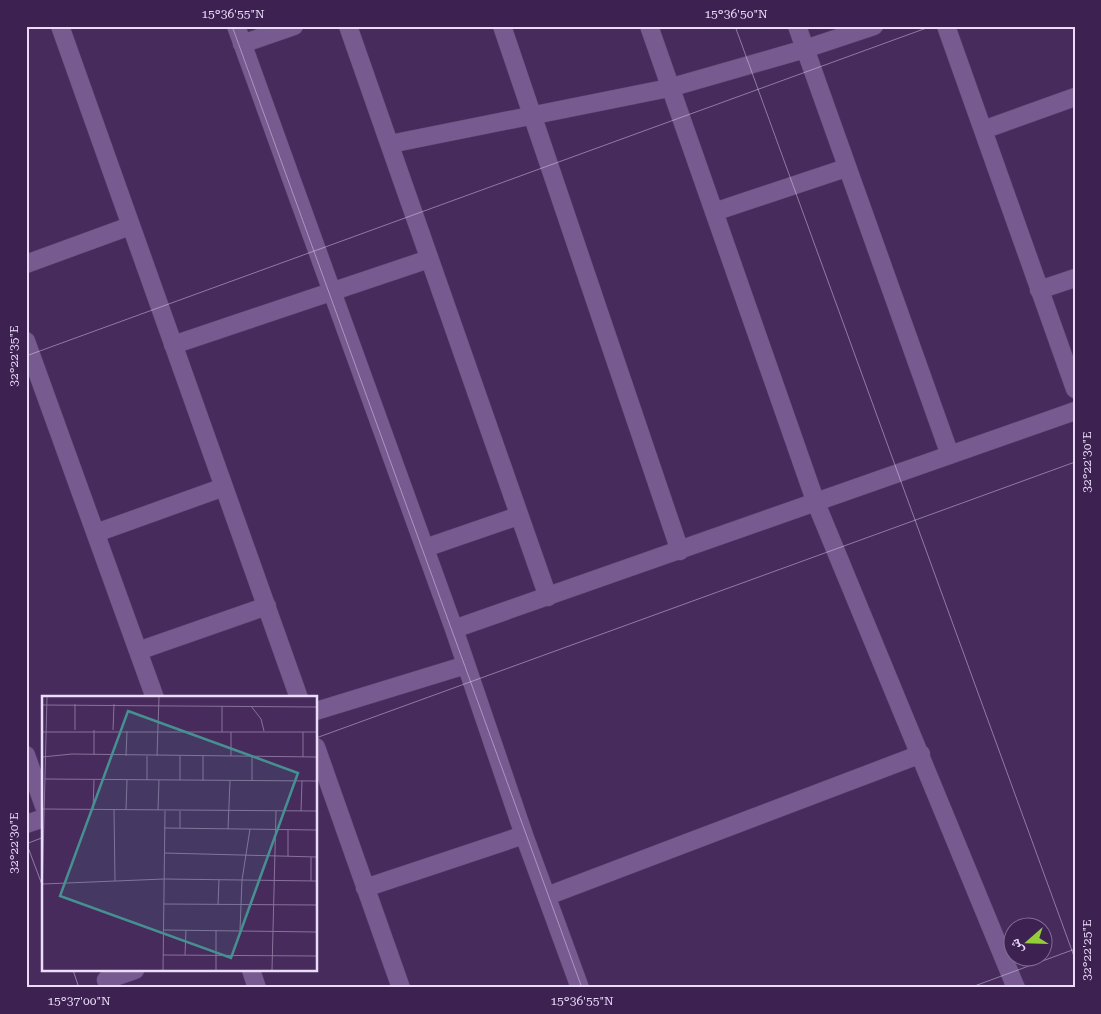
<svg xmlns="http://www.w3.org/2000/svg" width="1101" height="1014" font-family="'Roboto Serif','Noto Naskh Arabic',serif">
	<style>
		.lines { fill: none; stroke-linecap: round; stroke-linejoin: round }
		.minor-casing { stroke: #5e4670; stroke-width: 19 }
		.minor { stroke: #775b90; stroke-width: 18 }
		.ticks { fill: none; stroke: #ebdcfa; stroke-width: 1; stroke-opacity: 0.45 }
		.inset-road { fill: none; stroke: #88729b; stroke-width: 1 }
		.view { fill: #469091; fill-opacity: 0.15; stroke: #469091; stroke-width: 2.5 }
		.inset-edge { fill: none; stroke: #ebdcfa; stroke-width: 2.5 }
		.neatline { fill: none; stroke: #ebdcfa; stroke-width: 2 }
		.ticks-label { font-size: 12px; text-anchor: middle; fill: #ebdcfa }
	</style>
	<rect width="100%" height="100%" fill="#462b5c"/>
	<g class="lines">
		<defs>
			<path id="minor" d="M 60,26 L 299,698
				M 236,26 L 454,629 L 524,835 L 580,988
				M 348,26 L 548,597
				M 502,26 L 680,551
				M 649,26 L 816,503 L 1016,988
				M 797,26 L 950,455
				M 946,26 L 1075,389
				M 242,44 L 294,26
				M 983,130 L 1075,97
				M 390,144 L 669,88 L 805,49 L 874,26
				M 714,212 L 846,168
				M 26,264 L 130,226
				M 1039,290 L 1075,278
				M 26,341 L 155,698
				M 173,345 L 429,259
				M 96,533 L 224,487
				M 425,548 L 518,516
				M 454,629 L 1075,411
				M 138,651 L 267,606
				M 316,711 L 466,665
				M 316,747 L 401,988
				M 26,755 L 44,806
				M 26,824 L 44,818
				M 365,888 L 524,835
				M 547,896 L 921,754
				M 251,970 L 257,988
				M 106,980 L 135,970"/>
		</defs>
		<use href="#minor" class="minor-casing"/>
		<use href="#minor" class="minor"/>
	</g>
	<path class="ticks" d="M 232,26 L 582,988M 735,26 L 1075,959M 26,356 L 932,26M 316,738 L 1075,462M 26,842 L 44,890M 26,844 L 44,837M 73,970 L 79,988M 969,988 L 1075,949"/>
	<g transform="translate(42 696)">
		<rect width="275" height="275" fill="#462b5c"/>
		<path class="inset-road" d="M 0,9 L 275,11M 209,10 L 219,23 L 222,35M 33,34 L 33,8M 52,34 L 52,59M 71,34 L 72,8M 0,36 L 275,36M 180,36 L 180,10M 84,60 L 85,35M 115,60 L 117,1M 189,60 L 189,36M 210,60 L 210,85M 0,61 L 30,58 L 275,61M 261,61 L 261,36M 3,83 L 275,85M 105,84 L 105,60M 138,84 L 138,60M 161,85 L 161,60M 0,113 L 275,115M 51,114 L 52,84M 72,114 L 73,185M 84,114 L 85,84M 116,114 L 117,84M 259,115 L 260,85M 122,132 L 275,134M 138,132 L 138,115M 186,133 L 188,85M 122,157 L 275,161M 246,160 L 246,134M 269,185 L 269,161M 1,188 L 122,183 L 275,185M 0,200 L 5,1M 122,208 L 275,209M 176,209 L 177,184M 121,234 L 275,236M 174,234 L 174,274M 198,234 L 200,184 L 208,133M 121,259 L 275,260M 143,259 L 144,234M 121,274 L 123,115M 230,274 L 234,115"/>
		<path class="view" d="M 86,15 L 256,77 L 189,262 L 18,200 Z"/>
		<rect width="275" height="275" class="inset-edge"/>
	</g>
	<rect width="1101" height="1014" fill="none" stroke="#3c2151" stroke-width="55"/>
	<g transform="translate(1028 942) rotate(250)"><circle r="24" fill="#3c2151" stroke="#826c95"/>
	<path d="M0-4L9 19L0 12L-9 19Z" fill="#95cc3a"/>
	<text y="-8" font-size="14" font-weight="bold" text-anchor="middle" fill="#ebdcfa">ش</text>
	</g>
	<rect x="28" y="28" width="1046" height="958" class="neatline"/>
	<g class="ticks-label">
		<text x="233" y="18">15°36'55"N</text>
		<text x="736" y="18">15°36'50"N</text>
		<text transform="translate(14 356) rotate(-90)" y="4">32°22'35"E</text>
		<text transform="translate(1087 462) rotate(-90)" y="4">32°22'30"E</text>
		<text transform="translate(14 843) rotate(-90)" y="4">32°22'30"E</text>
		<text transform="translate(1087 950) rotate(-90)" y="4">32°22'25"E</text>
		<text x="79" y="1005">15°37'00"N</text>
		<text x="582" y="1005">15°36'55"N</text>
	</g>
</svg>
